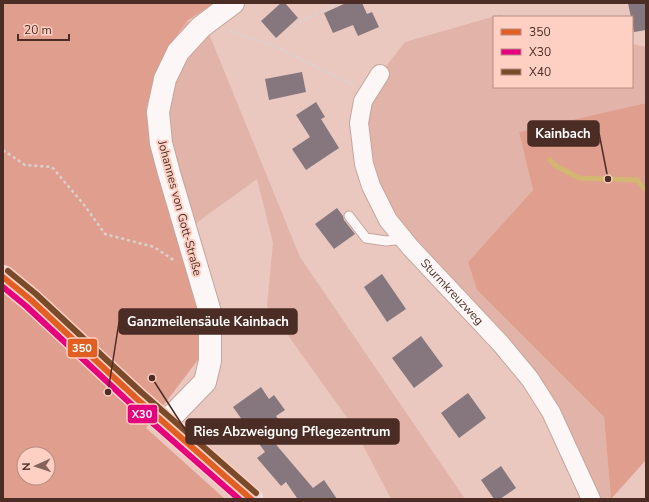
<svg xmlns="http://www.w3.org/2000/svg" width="649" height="502" font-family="'Nunito Sans',sans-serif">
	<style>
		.green { fill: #e2b3a8 }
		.forest { fill: #e09e8e; fill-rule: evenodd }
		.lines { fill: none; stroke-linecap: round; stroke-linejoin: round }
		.stream { stroke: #d3b672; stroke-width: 5 }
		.building { fill: #85777d }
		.lane-casing { stroke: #c4a69f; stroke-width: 11 }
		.street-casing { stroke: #c4a69f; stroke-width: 20 }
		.secondary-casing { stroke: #c4a69f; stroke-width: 24 }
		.primary-casing { stroke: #f6e6e3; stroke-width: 24 }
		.path { stroke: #dbd0cd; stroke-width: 2.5; stroke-dasharray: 3 3; stroke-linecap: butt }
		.lane { stroke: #fcf7f6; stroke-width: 9 }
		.street { stroke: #fcf7f6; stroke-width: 18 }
		.secondary { stroke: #fcf7f6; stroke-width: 22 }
		.primary { stroke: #e7dde0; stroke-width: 22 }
		.bus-1-casing { stroke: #fecfc3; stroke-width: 9 }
		.bus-2-casing { stroke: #fecfc3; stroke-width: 9 }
		.bus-3-casing { stroke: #fecfc3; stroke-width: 9 }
		.bus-1 { stroke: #e15f22; stroke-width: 6 }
		.bus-2 { stroke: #e5007d; stroke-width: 6 }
		.bus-3 { stroke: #7a4b2a; stroke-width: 6 }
		.labels { text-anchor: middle; stroke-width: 4; stroke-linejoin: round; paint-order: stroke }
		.street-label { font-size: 12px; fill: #4b2d25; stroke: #fecfc3 }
		.leader { fill: none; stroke: #4b2d25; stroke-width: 1.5 }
		.callout-dot { fill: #4b2d25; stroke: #fecfc3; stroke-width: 1.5 }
		.callout { fill: #4b2d25; stroke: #4b2d25; stroke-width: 1.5 }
		.callout-label { font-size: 13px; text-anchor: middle; font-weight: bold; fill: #fff }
		.line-badge { stroke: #fecfc3; stroke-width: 1.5 }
		.badge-label { font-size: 11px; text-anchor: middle; font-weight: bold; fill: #fff }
	</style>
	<rect width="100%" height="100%" fill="#eac8c0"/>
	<path class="green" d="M 499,15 L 509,17 L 494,17 L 494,87 L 632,87 L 632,44 L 646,47 L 646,103 L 519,132 L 533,190 L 468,262 L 477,290 L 604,417 L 611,499 L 591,499 L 575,464 L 501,344 L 371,186 L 363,101 L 380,74 L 405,42 Z
		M 187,21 L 205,24 L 300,257 L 465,499 L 391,499 L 353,426 L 267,306 L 273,243 L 257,179 L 195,224 L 201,356 L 146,107 L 159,64 Z"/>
	<path class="forest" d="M 3,3 L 214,3 L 187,21 L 165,53 L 159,64 L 146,107 L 200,313 L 201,356 L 146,428 L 225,499 L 3,499 ZM 24,454 L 48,454 L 48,478 L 24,478 Z
		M 646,103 L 646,460 L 611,499 L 604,417 L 477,290 L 468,262 L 533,190 L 519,132 Z"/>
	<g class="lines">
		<path class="stream" d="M 550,160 L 556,166 L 579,178 L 637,180 L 646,190"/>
	</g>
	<path class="building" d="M 281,3 L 285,3 L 298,18 L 276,38 L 261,21 Z
		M 346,3 L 362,3 L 367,14 L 372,12 L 379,27 L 358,36 L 353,25 L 333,33 L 324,13 Z
		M 628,3 L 646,3 L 646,30 L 634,32 Z
		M 302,72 L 306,92 L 269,100 L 265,79 Z
		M 316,102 L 325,117 L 321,119 L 339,148 L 306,170 L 292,149 L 310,137 L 296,115 Z
		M 337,208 L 343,216 L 344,220 L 355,234 L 334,249 L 315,224 Z
		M 382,274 L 406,309 L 387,322 L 364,287 Z
		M 421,336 L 443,366 L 414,388 L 392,358 Z
		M 261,387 L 269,399 L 274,395 L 285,410 L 276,416 L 281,424 L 267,434 L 313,488 L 324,480 L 337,499 L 296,499 L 297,498 L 286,482 L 281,486 L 257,458 L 265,452 L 233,407 Z
		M 468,393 L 486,418 L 459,438 L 441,413 Z
		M 501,466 L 516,488 L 500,499 L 494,499 L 481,480 Z"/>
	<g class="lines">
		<defs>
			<path id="lane" d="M 349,216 L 366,238 L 386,241 L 404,239"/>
			<g id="street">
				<path id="s1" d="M 380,74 L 363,101 L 359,123 L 364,164 L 371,186 L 388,220 L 410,247 L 501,344 L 530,379 L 551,412 L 591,499"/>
			</g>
			<path id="secondary" d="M 165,423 L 205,382 L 210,361 L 210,312 L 169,173 L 161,143 L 158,112 L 165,79 L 178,52 L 201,27 L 233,3"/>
			<path id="primary" d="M 3,277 L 31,300 L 136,398 L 251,499"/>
		</defs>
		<use href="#lane" class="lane-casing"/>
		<use href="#street" class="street-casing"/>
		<use href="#secondary" class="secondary-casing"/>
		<use href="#primary" class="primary-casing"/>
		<path class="path" d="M 295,27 L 301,21 L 340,3
			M 229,31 L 273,45 L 354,85
			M 3,150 L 25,165 L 52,167 L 85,206 L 105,234 L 154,247 L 175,261"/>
		<use href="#lane" class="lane"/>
		<use href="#street" class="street"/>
		<use href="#secondary" class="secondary"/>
		<use href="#primary" class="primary"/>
		<defs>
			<path id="bus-1" d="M 3,277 L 31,300 L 136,398 L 251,499"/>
			<path id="bus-2" d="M 3,287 L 26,306 L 131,404 L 239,499"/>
			<path id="bus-3" d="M 8,271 L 36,294 L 141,392 L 256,493"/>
		</defs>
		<use href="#bus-1" class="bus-1-casing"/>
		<use href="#bus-2" class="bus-2-casing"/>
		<use href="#bus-3" class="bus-3-casing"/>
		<use href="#bus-1" class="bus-1"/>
		<use href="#bus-2" class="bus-2"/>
		<use href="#bus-3" class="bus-3"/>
	</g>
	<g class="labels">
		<g class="street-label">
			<text transform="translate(180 208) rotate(75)" y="4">Johannes von Gott-Straße</text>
			<text dy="4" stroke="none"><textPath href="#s1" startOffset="253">Sturmkreuzweg</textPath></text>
		</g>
	</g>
	<path class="leader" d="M608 179L599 133M108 392L119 322M152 378L186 431"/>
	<g class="callout-dot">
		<circle cx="608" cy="179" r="4"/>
		<circle cx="108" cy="392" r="4"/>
		<circle cx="152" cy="378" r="4"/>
	</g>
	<g class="callout">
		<rect x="528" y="121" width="71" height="25" rx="4"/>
		<rect x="119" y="309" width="178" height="25" rx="4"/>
		<rect x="186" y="419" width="213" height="25" rx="4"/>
	</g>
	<g class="callout-label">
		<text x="563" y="138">Kainbach</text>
		<text x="208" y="326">Ganzmeilensäule Kainbach</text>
		<text x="292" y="436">Ries Abzweigung Pflegezentrum</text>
	</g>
	<g class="line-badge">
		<rect x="67" y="338" width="31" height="20" rx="4" fill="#e15f22"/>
		<rect x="127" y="404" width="31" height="20" rx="4" fill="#e5007d"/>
	</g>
	<g class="badge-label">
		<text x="82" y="352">350</text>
		<text x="142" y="418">X30</text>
	</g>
	<rect width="649" height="502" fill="none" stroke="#4b2d25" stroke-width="8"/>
	<rect x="493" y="16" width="140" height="72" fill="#fecfc3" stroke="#b68e84"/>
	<rect x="501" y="29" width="20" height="6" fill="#e15f22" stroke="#b68e84"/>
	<text x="529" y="36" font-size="12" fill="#4b2d25">350</text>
	<rect x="501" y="49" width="20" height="6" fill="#e5007d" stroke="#b68e84"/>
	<text x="529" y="56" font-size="12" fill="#4b2d25">X30</text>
	<rect x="501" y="69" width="20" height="6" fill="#7a4b2a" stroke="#b68e84"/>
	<text x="529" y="76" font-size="12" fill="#4b2d25">X40</text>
	<g transform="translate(36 466) rotate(267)"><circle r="19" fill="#fecfc3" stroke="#b68e84"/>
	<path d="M0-3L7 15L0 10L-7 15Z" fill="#83635b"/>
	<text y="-6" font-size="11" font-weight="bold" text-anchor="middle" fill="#4b2d25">N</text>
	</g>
	<path d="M18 34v6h51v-6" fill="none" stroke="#4b2d25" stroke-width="2"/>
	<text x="24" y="34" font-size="12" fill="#4b2d25" stroke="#fecfc3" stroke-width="3" paint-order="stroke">20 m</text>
</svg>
